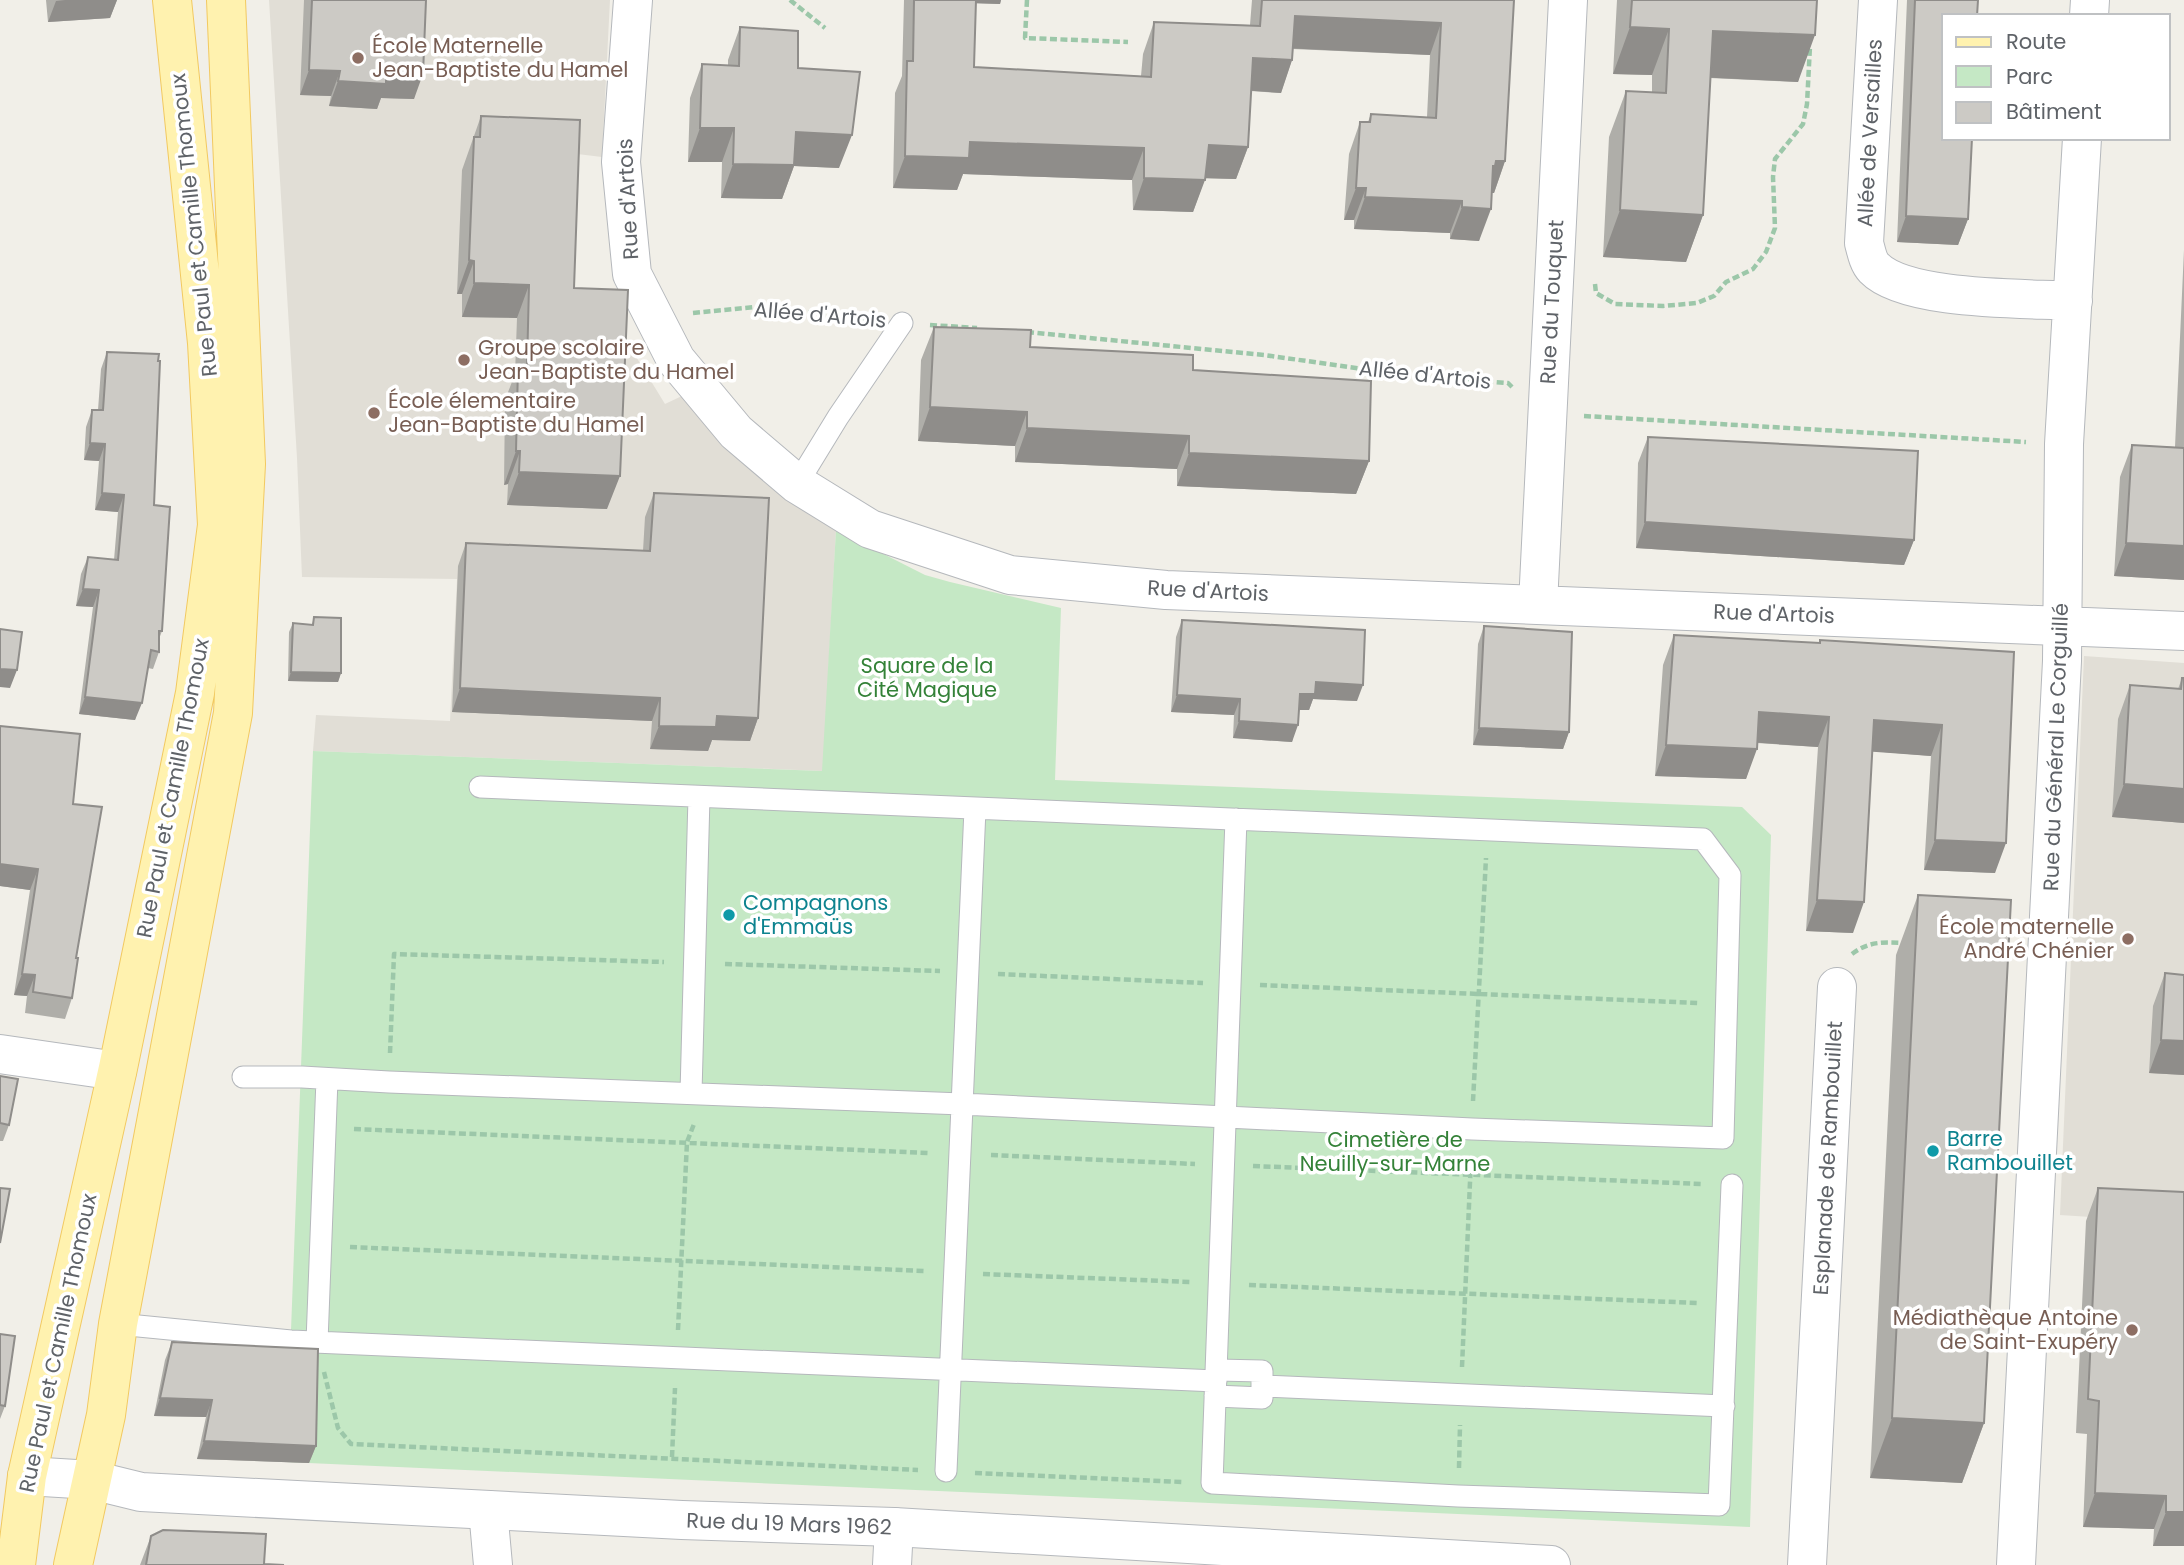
<svg xmlns="http://www.w3.org/2000/svg" width="2184" height="1565" font-family="Poppins,sans-serif">
	<style>
		.education { fill: #e1ded6 }
		.green { fill: #c5e8c5 }
		.lines { fill: none; stroke-linecap: round; stroke-linejoin: round }
		.service-casing { stroke: #b5b8bc; stroke-width: 23 }
		.minor-casing { stroke: #b5b8bc; stroke-width: 40 }
		.tertiary-casing { stroke: #b5b8bc; stroke-width: 40 }
		.primary-casing { stroke: #f2c960; stroke-width: 40 }
		.path { stroke: #9cc7a9; stroke-width: 4.5; stroke-dasharray: 7 3.5; stroke-linecap: butt }
		.service { stroke: #fff; stroke-width: 21 }
		.minor { stroke: #fff; stroke-width: 38 }
		.tertiary { stroke: #fff; stroke-width: 38 }
		.primary { stroke: #fff2af; stroke-width: 38 }
		.wall { fill: #afaea9 }
		.shaded-wall { fill: #8f8d8a }
		.building { fill: #cccac5; stroke: #8f8d8a; stroke-width: 2 }
		.education-dot { fill: #8d6e63; stroke: #fff; stroke-width: 2.5 }
		.culture-dot { fill: #0f9aa8; stroke: #fff; stroke-width: 2.5 }
		.labels { text-anchor: middle; stroke-width: 7; stroke-linejoin: round; paint-order: stroke }
		.education-label { font-size: 21px; fill: #785e54; stroke: #fff; text-anchor: start }
		.street-label { font-size: 21px; fill: #5f6368; stroke: #fff }
		.park-label { font-size: 21px; fill: #348238; stroke: #fff }
		.culture-label { font-size: 21px; fill: #0d838f; stroke: #fff; text-anchor: start }
	</style>
	<rect width="100%" height="100%" fill="#f1efe8"/>
	<path class="education" d="M 269,0 L 610,0 L 602,157 L 569,153 L 562,321 L 616,324 L 665,404 L 682,396 L 770,485 L 836,530 L 823,771 L 313,751 L 316,715 L 450,721 L 457,579 L 302,577 L 297,458 Z
		M 2084,656 L 2184,663 L 2184,1223 L 2060,1215 Z"/>
	<path class="green" d="M 836,530 L 925,575 L 950,582 L 1061,608 L 1055,780 L 1742,807 L 1771,835 L 1750,1527 L 286,1462 L 313,751 L 822,771 Z"/>
	<g class="lines">
		<defs>
			<path id="service" d="M 797,484 L 838,417 L 902,323
				M 1236,819 L 1212,1483 L 1458,1496 L 1719,1505 L 1732,1185
				M 243,1077 L 302,1077 L 389,1082 L 962,1104 L 1472,1129 L 1723,1138 L 1730,875 L 1703,839 L 480,787
				M 691,1093 L 699,797
				M 118,1324 L 291,1341 L 1216,1381
				M 317,1342 L 327,1079
				M 1262,1386 L 1724,1406
				M 1215,1396 L 1262,1398 L 1262,1371 L 1217,1370
				M 946,1471 L 975,809"/>
			<path id="minor" d="M 633,0 L 621,162 L 632,274 L 676,360 L 736,432 L 797,484 L 870,529 L 1010,575 L 1166,590 L 2184,631
				M 1878,0 L 1864,243 C 1866,250 1868,262 1874,268 C 1906,301 2026,298 2073,301
				M 2089,16 L 2090,0
				M 1538,604 L 1568,0
				M 0,1054 L 117,1071
				M 488,1510 L 493,1565
				M 892,1565 L 894,1527
				M 1807,1565 L 1837,987
				M 2016,1565 L 2062,661 L 2064,444 L 2082,138"/>
			<path id="tertiary" d="M 27,1476 L 92,1480 L 141,1492 L 682,1520 L 894,1527 L 1551,1565"/>
			<path id="primary" d="M 16,1565 L 27,1476 L 118,1068 L 195,693 L 217,525 L 207,343 L 172,0
				M 73,1565 L 106,1415 L 118,1324 L 233,713 L 246,464 L 226,0"/>
		</defs>
		<use href="#service" class="service-casing"/>
		<use href="#minor" class="minor-casing"/>
		<use href="#tertiary" class="tertiary-casing"/>
		<use href="#primary" class="primary-casing"/>
		<path class="path" d="M 790,0 L 825,28
			M 1027,0 L 1025,38 L 1128,42
			M 1595,284 L 1596,293 L 1615,304 L 1663,306 L 1697,303 L 1714,296 L 1726,282 L 1753,269 L 1766,252 L 1775,228 L 1773,177 L 1775,159 L 1803,124 L 1807,104 L 1810,46
			M 693,313 L 755,307 L 869,319
			M 930,325 L 977,328
			M 1027,332 L 1264,355 L 1413,376 L 1508,383 L 1512,387
			M 1584,416 L 2026,442
			M 1852,954 C 1869,941 1884,942 1903,943
			M 725,964 L 940,971
			M 998,974 L 1203,983
			M 1260,985 L 1699,1003
			M 390,1053 L 394,954 L 664,962
			M 1473,1101 L 1486,858
			M 354,1129 L 929,1153
			M 991,1155 L 1195,1164
			M 1253,1166 L 1702,1184
			M 350,1247 L 925,1271
			M 983,1274 L 1191,1282
			M 1249,1285 L 1698,1303
			M 678,1330 L 687,1142 L 694,1124
			M 1462,1367 L 1471,1159
			M 324,1372 L 338,1428 L 351,1444 L 918,1470
			M 672,1457 L 675,1388
			M 1459,1468 L 1460,1425
			M 975,1473 L 1183,1482"/>
		<use href="#service" class="service"/>
		<use href="#minor" class="minor"/>
		<use href="#tertiary" class="tertiary"/>
		<use href="#primary" class="primary"/>
	</g>
	<path class="wall" d="M 46,0 L 117,0 L 110,18 L 48,22 Z
		M 304,0 L 426,0 L 414,99 L 381,98 L 377,109 L 329,106 L 331,96 L 300,95 Z
		M 904,0 L 1001,0 L 1000,4 L 976,3 L 974,67 L 1141,76 L 1143,54 L 1154,22 L 1250,25 L 1252,0 L 1514,0 L 1505,161 L 1494,193 L 1491,193 L 1479,241 L 1450,239 L 1450,233 L 1354,229 L 1354,220 L 1344,220 L 1349,154 L 1360,122 L 1368,122 L 1371,114 L 1427,117 L 1430,55 L 1293,49 L 1292,60 L 1281,93 L 1251,91 L 1248,147 L 1236,179 L 1205,178 L 1193,212 L 1133,210 L 1132,180 L 963,174 L 957,190 L 893,188 L 895,93 L 902,76 Z
		M 1617,0 L 1817,0 L 1798,82 L 1710,78 L 1703,215 L 1686,262 L 1603,257 L 1609,137 L 1626,91 L 1652,92 L 1652,75 L 1613,74 Z
		M 1907,0 L 1978,0 L 1968,219 L 1958,245 L 1897,242 Z
		M 740,27 L 798,68 L 839,168 L 794,166 L 782,199 L 721,198 L 722,162 L 688,162 L 690,98 L 702,64 L 728,66 L 728,60 Z
		M 481,116 L 574,288 L 607,509 L 507,505 L 508,484 L 504,485 L 505,400 L 515,374 L 517,318 L 462,317 L 462,294 L 457,294 L 462,170 Z
		M 2184,250 L 2184,580 L 2114,576 L 2120,477 L 2132,445 L 2175,447 Z
		M 934,327 L 1030,347 L 1193,370 L 1369,461 L 1356,494 L 1177,486 L 1177,469 L 1015,462 L 1015,446 L 918,441 L 921,360 Z
		M 107,352 L 154,505 L 162,631 L 159,639 L 159,652 L 153,669 L 148,668 L 135,720 L 79,714 L 93,607 L 76,606 L 81,574 L 88,557 L 114,560 L 118,512 L 95,510 L 99,461 L 84,460 L 86,427 L 92,410 L 98,410 L 101,369 Z
		M 1648,437 L 1914,540 L 1904,565 L 1636,548 L 1638,463 Z
		M 654,493 L 758,718 L 750,741 L 712,740 L 708,751 L 650,749 L 652,721 L 452,712 L 458,566 L 466,543 L 643,551 L 645,517 Z
		M 314,617 L 341,673 L 338,682 L 288,681 L 289,632 L 293,623 L 312,625 Z
		M 1182,620 L 1357,701 L 1313,699 L 1309,710 L 1299,710 L 1292,742 L 1233,738 L 1234,715 L 1171,712 L 1176,637 Z
		M 1484,626 L 1569,732 L 1563,749 L 1473,745 L 1478,644 Z
		M 1674,635 L 1819,643 L 1820,640 L 2014,652 L 1995,873 L 1924,870 L 1931,756 L 1872,751 L 1853,933 L 1806,931 L 1818,747 L 1757,743 L 1746,779 L 1655,776 L 1663,665 Z
		M 2182,678 L 2184,678 L 2184,823 L 2112,817 L 2118,719 L 2130,685 L 2178,689 Z
		M 0,726 L 73,804 L 76,958 L 72,998 L 65,1019 L 25,1013 L 27,996 L 14,995 L 30,890 L 0,886 Z
		M 1918,895 L 1984,1423 L 1962,1483 L 1870,1478 L 1896,955 Z
		M 2165,973 L 2184,975 L 2184,1075 L 2149,1073 L 2153,1006 Z
		M 0,1076 L 9,1125 L 3,1141 L 0,1141 Z
		M 2098,1188 L 2184,1546 L 2153,1546 L 2154,1529 L 2083,1527 L 2087,1434 L 2076,1433 L 2086,1221 Z
		M 0,1334 L 5,1406 L 0,1419 Z
		M 172,1342 L 316,1446 L 309,1463 L 197,1459 L 206,1417 L 154,1416 L 165,1360 Z
		M 151,1536 L 264,1564 L 284,1565 L 140,1565 Z"/>
	<path class="shaded-wall" d="M 65,0 L 117,0 L 110,18 L 48,22 L 56,1 Z
		M 967,0 L 1001,0 L 1000,4 L 966,3 Z
		M 1295,16 L 1441,23 L 1430,55 L 1283,48 Z
		M 1630,27 L 1669,29 L 1652,75 L 1613,74 Z
		M 1713,31 L 1815,35 L 1798,82 L 1696,77 Z
		M 1253,58 L 1292,60 L 1281,93 L 1241,90 Z
		M 309,70 L 340,71 L 331,96 L 300,95 Z
		M 386,72 L 423,74 L 414,99 L 381,98 L 377,109 L 329,106 L 338,81 Z
		M 700,128 L 734,128 L 722,162 L 688,162 Z
		M 796,132 L 852,135 L 839,168 L 794,166 L 782,199 L 721,198 L 733,164 Z
		M 970,142 L 1144,148 L 1132,180 L 963,174 L 957,190 L 893,188 L 905,156 Z
		M 1209,145 L 1248,147 L 1236,179 L 1197,178 Z
		M 1496,161 L 1505,161 L 1494,193 L 1485,193 L 1493,166 Z
		M 1144,178 L 1205,180 L 1193,212 L 1133,210 Z
		M 1356,188 L 1366,188 L 1354,220 L 1344,220 Z
		M 1365,197 L 1462,201 L 1450,233 L 1354,229 Z
		M 1462,207 L 1491,209 L 1479,241 L 1450,239 Z
		M 1620,210 L 1703,215 L 1686,262 L 1603,257 Z
		M 1906,216 L 1968,219 L 1958,245 L 1897,242 Z
		M 469,260 L 474,261 L 462,294 L 457,294 Z
		M 474,283 L 529,285 L 517,318 L 462,317 Z
		M 930,407 L 1027,412 L 1015,446 L 918,441 Z
		M 1027,428 L 1189,436 L 1177,469 L 1015,462 Z
		M 90,443 L 105,444 L 99,461 L 84,460 Z
		M 516,451 L 520,451 L 508,484 L 504,485 Z
		M 1189,453 L 1369,461 L 1356,494 L 1177,486 Z
		M 519,472 L 620,476 L 607,509 L 507,505 Z
		M 102,493 L 124,495 L 118,512 L 95,510 Z
		M 1645,522 L 1914,540 L 1904,565 L 1636,548 Z
		M 2126,543 L 2184,546 L 2184,580 L 2114,576 Z
		M 83,589 L 99,590 L 93,607 L 76,606 Z
		M 0,669 L 17,670 L 10,688 L 0,687 Z
		M 291,672 L 341,673 L 338,682 L 288,681 Z
		M 1316,682 L 1363,685 L 1357,701 L 1313,699 L 1309,710 L 1294,710 L 1300,694 Z
		M 460,688 L 660,698 L 652,721 L 452,712 Z
		M 1177,695 L 1240,699 L 1234,715 L 1171,712 Z
		M 85,697 L 142,703 L 135,720 L 79,714 Z
		M 1759,712 L 1829,717 L 1818,747 L 1748,742 Z
		M 717,716 L 758,718 L 750,741 L 712,740 L 708,751 L 650,749 L 659,726 Z
		M 1874,720 L 1942,725 L 1931,756 L 1863,751 Z
		M 1239,721 L 1298,725 L 1292,742 L 1233,738 Z
		M 1479,728 L 1569,732 L 1563,749 L 1473,745 Z
		M 1666,745 L 1757,749 L 1746,779 L 1655,776 Z
		M 2124,784 L 2184,789 L 2184,823 L 2112,817 Z
		M 1935,840 L 2006,843 L 1995,873 L 1924,870 Z
		M 0,864 L 38,869 L 30,890 L 0,886 Z
		M 1817,900 L 1864,902 L 1853,933 L 1806,931 Z
		M 22,974 L 35,975 L 27,996 L 14,995 Z
		M 2161,1040 L 2184,1041 L 2184,1075 L 2149,1073 Z
		M 160,1398 L 212,1400 L 206,1417 L 154,1416 Z
		M 1892,1418 L 1984,1423 L 1962,1483 L 1870,1478 Z
		M 204,1441 L 316,1446 L 309,1463 L 197,1459 Z
		M 2095,1493 L 2166,1496 L 2154,1529 L 2083,1527 Z
		M 2166,1512 L 2184,1512 L 2184,1546 L 2153,1546 Z"/>
	<path class="building" d="M 312,0 L 426,0 L 423,74 L 386,72 L 386,84 L 338,81 L 340,71 L 309,70 Z
		M 914,0 L 976,0 L 974,67 L 1151,77 L 1154,22 L 1260,26 L 1262,0 L 1514,0 L 1505,161 L 1496,161 L 1495,166 L 1493,166 L 1491,209 L 1462,207 L 1462,201 L 1365,197 L 1366,188 L 1356,188 L 1360,122 L 1370,122 L 1371,114 L 1436,118 L 1441,23 L 1295,16 L 1292,60 L 1253,58 L 1248,147 L 1209,145 L 1205,180 L 1144,178 L 1144,148 L 970,142 L 969,158 L 905,156 L 907,61 L 913,61 Z
		M 1632,0 L 1817,0 L 1815,35 L 1713,31 L 1703,215 L 1620,210 L 1626,91 L 1666,93 L 1669,29 L 1630,27 Z
		M 1915,0 L 1978,0 L 1977,16 L 1944,16 L 1944,138 L 1972,138 L 1968,219 L 1906,216 Z
		M 740,27 L 798,31 L 798,68 L 860,72 L 852,135 L 796,132 L 794,165 L 733,164 L 734,128 L 700,128 L 702,64 L 739,66 Z
		M 481,116 L 580,120 L 574,288 L 628,290 L 620,476 L 519,472 L 520,451 L 516,451 L 518,367 L 527,367 L 529,285 L 474,283 L 474,261 L 469,260 L 474,137 L 480,137 Z
		M 934,327 L 1031,330 L 1030,347 L 1193,355 L 1193,370 L 1371,381 L 1369,461 L 1189,453 L 1189,436 L 1027,428 L 1027,412 L 930,407 Z
		M 107,352 L 159,354 L 158,361 L 160,361 L 154,505 L 170,507 L 162,631 L 159,631 L 159,652 L 151,650 L 142,703 L 85,697 L 99,590 L 83,589 L 88,557 L 118,560 L 124,495 L 102,493 L 105,444 L 90,443 L 92,410 L 103,410 Z
		M 1648,437 L 1918,451 L 1914,540 L 1645,522 Z
		M 2132,445 L 2184,448 L 2184,546 L 2126,543 Z
		M 654,493 L 769,498 L 758,718 L 717,716 L 716,727 L 659,726 L 660,698 L 460,688 L 466,543 L 650,551 Z
		M 314,617 L 341,618 L 341,673 L 291,672 L 293,623 L 313,625 Z
		M 1182,620 L 1365,630 L 1363,685 L 1316,682 L 1315,694 L 1300,694 L 1298,725 L 1239,721 L 1240,699 L 1177,695 Z
		M 1484,626 L 1572,632 L 1569,732 L 1479,728 Z
		M 0,629 L 22,632 L 17,670 L 0,669 Z
		M 1674,635 L 1820,643 L 1820,640 L 2014,652 L 2006,843 L 1935,840 L 1942,725 L 1874,720 L 1864,902 L 1817,900 L 1829,717 L 1759,712 L 1757,749 L 1666,745 Z
		M 2182,678 L 2184,678 L 2184,789 L 2124,784 L 2130,685 L 2181,689 Z
		M 0,726 L 80,734 L 73,804 L 102,807 L 76,958 L 78,958 L 72,998 L 33,992 L 35,975 L 22,974 L 38,869 L 0,864 Z
		M 1918,895 L 2011,900 L 1984,1423 L 1892,1418 Z
		M 2165,973 L 2184,975 L 2184,1041 L 2161,1040 Z
		M 0,1076 L 18,1079 L 9,1125 L 0,1123 Z
		M 0,1188 L 10,1189 L 0,1243 Z
		M 2098,1188 L 2184,1192 L 2184,1512 L 2166,1512 L 2166,1496 L 2095,1493 L 2099,1401 L 2088,1399 Z
		M 0,1334 L 15,1336 L 5,1406 L 0,1405 Z
		M 172,1342 L 318,1349 L 316,1446 L 204,1441 L 212,1400 L 160,1398 Z
		M 163,1530 L 266,1534 L 264,1564 L 284,1565 L 146,1565 L 151,1536 Z"/>
	<g class="education-dot">
		<circle cx="358" cy="58" r="7"/>
		<circle cx="464" cy="360" r="7"/>
		<circle cx="374" cy="413" r="7"/>
		<circle cx="2128" cy="939" r="7"/>
		<circle cx="2132" cy="1330" r="7"/>
	</g>
	<g class="culture-dot">
		<circle cx="729" cy="915" r="7"/>
		<circle cx="1933" cy="1151" r="7"/>
	</g>
	<g class="labels">
		<g class="education-label">
			<text x="372" y="53">École Maternelle<tspan x="372" dy="24">Jean-Baptiste du Hamel</tspan></text>
			<text x="478" y="355">Groupe scolaire<tspan x="478" dy="24">Jean-Baptiste du Hamel</tspan></text>
			<text x="388" y="408">École élementaire<tspan x="388" dy="24">Jean-Baptiste du Hamel</tspan></text>
			<text x="2114" y="934" text-anchor="end">École maternelle<tspan x="2114" dy="24">André Chénier</tspan></text>
			<text x="2118" y="1325" text-anchor="end">Médiathèque Antoine<tspan x="2118" dy="24">de Saint-Exupéry</tspan></text>
		</g>
		<g class="street-label">
			<text transform="translate(1870 133) rotate(-87)" y="7">Allée de Versailles</text>
			<text transform="translate(628 199) rotate(-93)" y="7">Rue d'Artois</text>
			<text transform="translate(194 225) rotate(-96)" y="7">Rue Paul et Camille Thomoux</text>
			<text transform="translate(1552 302) rotate(-87)" y="7">Rue du Touquet</text>
			<text transform="translate(820 315) rotate(5)" y="7">Allée d'Artois</text>
			<text transform="translate(1425 375) rotate(6)" y="7">Allée d'Artois</text>
			<text transform="translate(1208 591) rotate(3)" y="7">Rue d'Artois</text>
			<text transform="translate(1774 614) rotate(2)" y="7">Rue d'Artois</text>
			<text transform="translate(2056 747) rotate(-88)" y="7">Rue du Général Le Corguillé</text>
			<text transform="translate(173 788) rotate(-79)" y="7">Rue Paul et Camille Thomoux</text>
			<text transform="translate(1828 1158) rotate(-87)" y="7">Esplanade de Rambouillet</text>
			<text transform="translate(58 1343) rotate(-78)" y="7">Rue Paul et Camille Thomoux</text>
			<text transform="translate(789 1524) rotate(2)" y="7">Rue du 19 Mars 1962</text>
		</g>
		<g class="park-label">
			<text x="927" y="673">Square de la<tspan x="927" dy="24">Cité Magique</tspan></text>
			<text x="1395" y="1147">Cimetière de<tspan x="1395" dy="24">Neuilly-sur-Marne</tspan></text>
		</g>
		<g class="culture-label">
			<text x="743" y="910">Compagnons<tspan x="743" dy="24">d'Emmaüs</tspan></text>
			<text x="1947" y="1146">Barre<tspan x="1947" dy="24">Rambouillet</tspan></text>
		</g>
	</g>
	<rect x="1942" y="14" width="228" height="126" fill="#ffffff" stroke="#bfc1c3" stroke-width="2"/>
	<rect x="1956" y="37" width="35" height="10" fill="#fff2af" stroke="#bfc1c3" stroke-width="2"/>
	<text x="2006" y="49" font-size="21" fill="#5f6368">Route</text>
	<rect x="1956" y="66" width="35" height="21" fill="#c5e8c5" stroke="#bfc1c3" stroke-width="2"/>
	<text x="2006" y="84" font-size="21" fill="#5f6368">Parc</text>
	<rect x="1956" y="102" width="35" height="21" fill="#cccac5" stroke="#bfc1c3" stroke-width="2"/>
	<text x="2006" y="119" font-size="21" fill="#5f6368">Bâtiment</text>
</svg>
